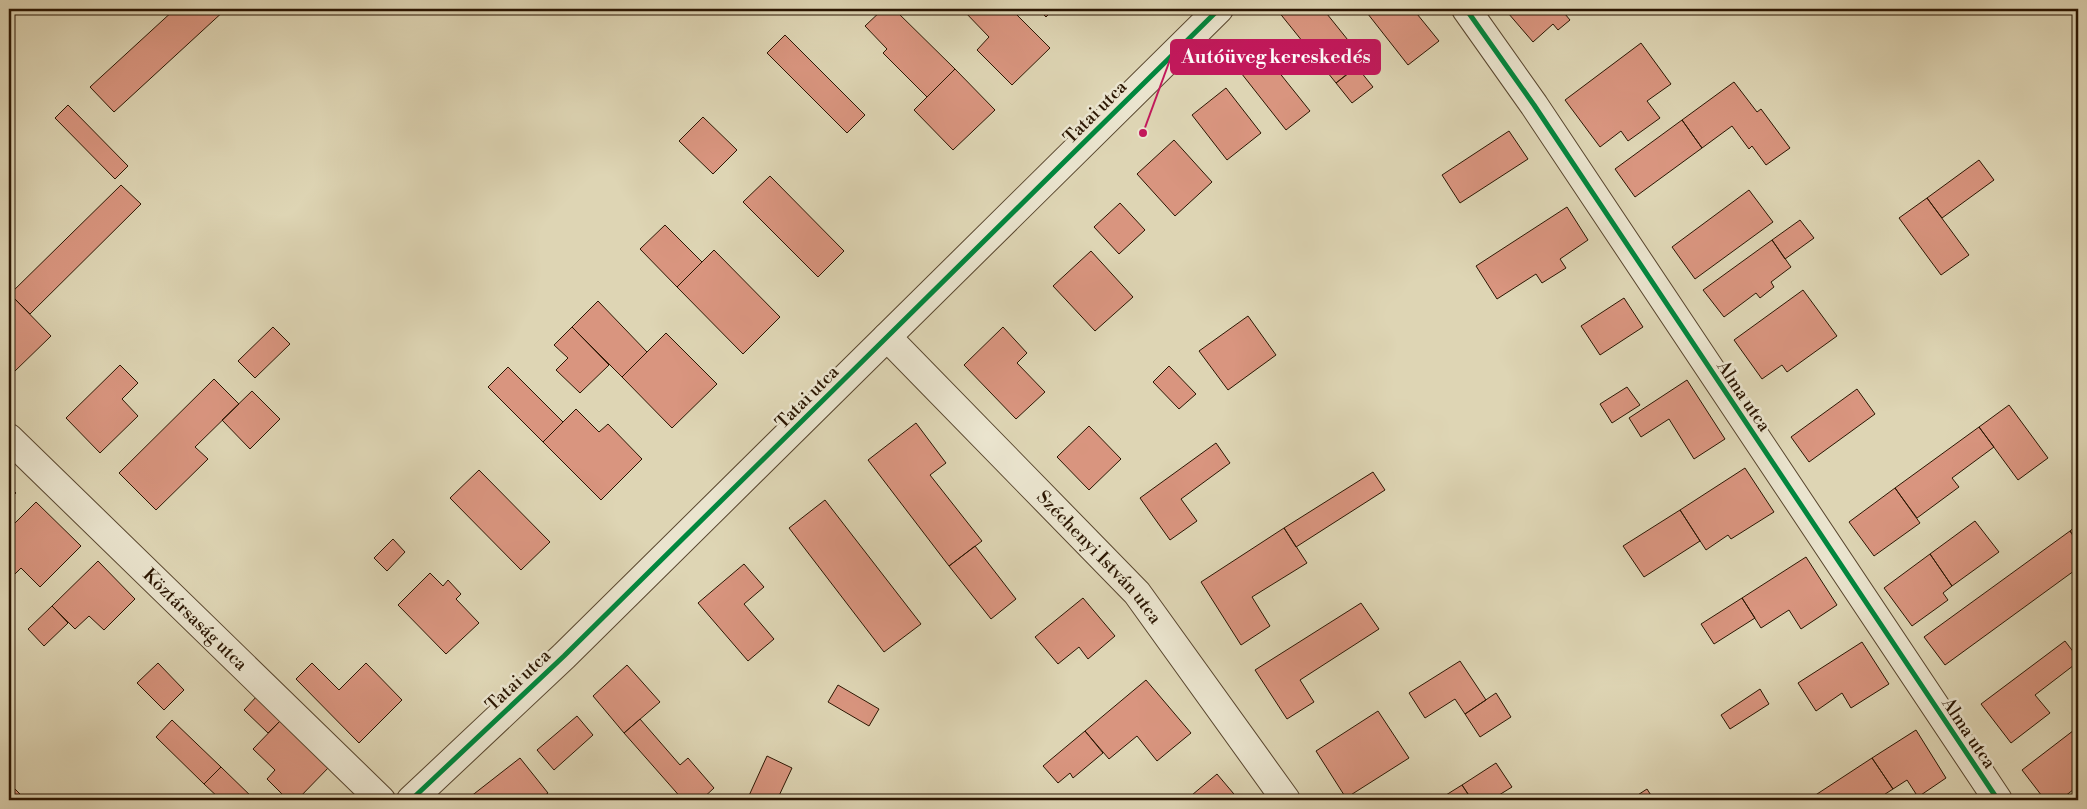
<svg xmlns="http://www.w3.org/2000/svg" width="2087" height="809" font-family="'Libre Bodoni',serif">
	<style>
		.building { fill: #d9957f; stroke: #2b1602 }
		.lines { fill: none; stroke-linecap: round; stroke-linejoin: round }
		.minor-casing { stroke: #58462e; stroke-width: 30 }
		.minor { stroke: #eae4ce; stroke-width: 28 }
		.cycleway-casing { stroke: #eae4ce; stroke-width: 8 }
		.cycleway { stroke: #00873e; stroke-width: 5 }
		.labels { text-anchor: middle; stroke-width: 5; stroke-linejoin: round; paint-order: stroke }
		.street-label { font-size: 18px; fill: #2b1602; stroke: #eae4ce }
		.leader { fill: none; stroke: #c2185b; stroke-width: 2 }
		.callout-dot { fill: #c2185b; stroke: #eae4ce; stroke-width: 2 }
		.callout { fill: #c2185b; stroke: #c2185b; stroke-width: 2 }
		.callout-label { font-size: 19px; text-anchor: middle; font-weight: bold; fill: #fff }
	</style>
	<rect width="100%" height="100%" fill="#ded5b4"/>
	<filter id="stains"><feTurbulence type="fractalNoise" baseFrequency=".004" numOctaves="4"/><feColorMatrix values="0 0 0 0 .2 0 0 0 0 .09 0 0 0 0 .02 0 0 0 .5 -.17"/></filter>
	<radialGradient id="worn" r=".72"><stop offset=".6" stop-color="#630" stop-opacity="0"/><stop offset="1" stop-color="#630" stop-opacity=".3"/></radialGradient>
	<path class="building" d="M 175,9 L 226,9 L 114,112 L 90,87 Z
		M 883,9 L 894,9 L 955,69 L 927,97 L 883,53 L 887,49 L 865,26 Z
		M 964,9 L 1011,9 L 1050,48 L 1012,85 L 977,50 L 989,37 L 963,10 Z
		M 1038,9 L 1054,9 L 1046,17 Z
		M 1281,9 L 1323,9 L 1364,60 L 1336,83 L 1278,11 Z
		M 1364,9 L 1413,9 L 1439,41 L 1408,65 Z
		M 1512,9 L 1572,9 L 1565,14 L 1570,20 L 1558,30 L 1553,24 L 1533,42 L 1508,13 Z
		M 785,35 L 865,115 L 847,133 L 767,53 Z
		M 1641,43 L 1671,84 L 1647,101 L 1660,118 L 1628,141 L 1621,131 L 1600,147 L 1565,100 Z
		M 1258,46 L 1310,111 L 1286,130 L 1234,64 Z
		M 1357,67 L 1373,87 L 1352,103 L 1336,83 Z
		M 955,69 L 995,110 L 953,150 L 914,110 Z
		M 1734,82 L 1757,112 L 1761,109 L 1790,148 L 1766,165 L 1752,146 L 1749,149 L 1732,126 L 1702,148 L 1682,120 Z
		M 1226,88 L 1261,133 L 1227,160 L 1192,115 Z
		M 68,105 L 128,166 L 115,179 L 55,118 Z
		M 703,117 L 737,150 L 713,174 L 679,141 Z
		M 1682,120 L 1702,148 L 1635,197 L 1615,169 Z
		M 1509,131 L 1528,159 L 1460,203 L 1442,175 Z
		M 1174,140 L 1212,182 L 1175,216 L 1137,174 Z
		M 1979,160 L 1994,180 L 1942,218 L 1927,198 Z
		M 770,176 L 844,251 L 818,277 L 743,202 Z
		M 121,185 L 141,204 L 30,314 L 10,294 Z
		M 1749,190 L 1773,222 L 1695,279 L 1672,247 Z
		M 1927,198 L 1969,255 L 1941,275 L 1899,218 Z
		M 1120,203 L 1145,230 L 1119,254 L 1094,227 Z
		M 1567,207 L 1588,240 L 1560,259 L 1566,268 L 1542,283 L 1536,274 L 1497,299 L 1476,266 Z
		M 1800,220 L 1814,238 L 1785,259 L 1772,240 Z
		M 665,225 L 702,262 L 677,287 L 640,249 Z
		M 1772,240 L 1791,267 L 1771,282 L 1774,287 L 1760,298 L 1756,293 L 1724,317 L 1703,290 Z
		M 714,250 L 780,317 L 743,354 L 677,287 Z
		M 1091,251 L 1133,297 L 1095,331 L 1053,286 Z
		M 1803,290 L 1837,336 L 1787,372 L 1782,365 L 1762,379 L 1734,340 Z
		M 10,294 L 51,336 L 15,371 L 9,366 Z
		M 1624,298 L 1643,327 L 1600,355 L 1581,326 Z
		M 598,301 L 647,352 L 622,377 L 572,327 Z
		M 1248,316 L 1276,355 L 1228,390 L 1199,351 Z
		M 273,327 L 290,344 L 255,378 L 238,361 Z
		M 572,327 L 609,365 L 580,393 L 556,370 L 568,358 L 554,345 Z
		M 1003,327 L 1027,353 L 1017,363 L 1045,392 L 1016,419 L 964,365 Z
		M 666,333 L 717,384 L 672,428 L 622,377 Z
		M 120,365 L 138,383 L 122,399 L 138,416 L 100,453 L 66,418 Z
		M 1169,366 L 1196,394 L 1179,409 L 1153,382 Z
		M 508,367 L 563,422 L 543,442 L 488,387 Z
		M 214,379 L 239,404 L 195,447 L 208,459 L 156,510 L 119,473 Z
		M 1687,380 L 1725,439 L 1694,459 L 1669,419 L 1641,437 L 1629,418 Z
		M 1627,387 L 1640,405 L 1612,423 L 1600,404 Z
		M 1857,389 L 1875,414 L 1809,462 L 1791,437 Z
		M 252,391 L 280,419 L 250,449 L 222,420 Z
		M 2009,405 L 2048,458 L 2018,480 L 1979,427 Z
		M 576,409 L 599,432 L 608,424 L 642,459 L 601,500 L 543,442 Z
		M 916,423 L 946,463 L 930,475 L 982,541 L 949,566 L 868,460 Z
		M 1089,426 L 1121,459 L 1089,490 L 1057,457 Z
		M 1979,427 L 1994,447 L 1952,478 L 1959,487 L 1917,518 L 1895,488 Z
		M 1216,443 L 1230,463 L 1181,499 L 1197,521 L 1170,540 L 1140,498 Z
		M 1745,468 L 1774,512 L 1731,539 L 1728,535 L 1706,550 L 1680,510 Z
		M 479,470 L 550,542 L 521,570 L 450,498 Z
		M 1373,472 L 1385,490 L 1296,547 L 1284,528 Z
		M 9,486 L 16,493 L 9,499 Z
		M 1895,488 L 1920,523 L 1874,556 L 1849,522 Z
		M 825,500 L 921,624 L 884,652 L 789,528 Z
		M 36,502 L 81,546 L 40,587 L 21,568 L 9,580 L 9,529 Z
		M 1680,510 L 1700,541 L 1644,577 L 1623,546 Z
		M 1975,521 L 1999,552 L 1952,586 L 1930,554 Z
		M 2078,524 L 2078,543 L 2070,531 Z
		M 1284,528 L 1307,563 L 1252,597 L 1270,626 L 1241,645 L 1201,582 Z
		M 2070,531 L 2078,543 L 2078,568 L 1945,665 L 1924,637 Z
		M 393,539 L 405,552 L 387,571 L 374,558 Z
		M 975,546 L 1016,599 L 991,619 L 949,566 Z
		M 1930,554 L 1952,586 L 1943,593 L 1948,600 L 1912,626 L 1884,588 Z
		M 1806,557 L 1837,605 L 1801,629 L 1789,610 L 1761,628 L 1742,598 Z
		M 98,561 L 135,599 L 104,630 L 89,616 L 75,629 L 52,606 Z
		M 744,564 L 764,587 L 744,604 L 774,639 L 748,661 L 698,603 Z
		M 430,573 L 443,586 L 448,580 L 461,594 L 456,599 L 479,623 L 446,654 L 398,605 Z
		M 1083,598 L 1115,636 L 1088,659 L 1079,647 L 1058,664 L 1035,637 Z
		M 1742,598 L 1755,618 L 1714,644 L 1701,624 Z
		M 1361,603 L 1379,629 L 1300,680 L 1314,702 L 1287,719 L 1255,670 Z
		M 52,606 L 68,623 L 44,646 L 28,629 Z
		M 2065,641 L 2078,658 L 2078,662 L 2035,695 L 2050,713 L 2011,743 L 1981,704 Z
		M 1862,642 L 1889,684 L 1851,708 L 1842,693 L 1816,711 L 1798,683 Z
		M 1460,661 L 1486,700 L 1465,714 L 1455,699 L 1425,718 L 1409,693 Z
		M 158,663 L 184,690 L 164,710 L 137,683 Z
		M 312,663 L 339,690 L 366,663 L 402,700 L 359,743 L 296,679 Z
		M 627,665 L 660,702 L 624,733 L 593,696 Z
		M 1146,680 L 1191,733 L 1157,761 L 1137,736 L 1109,759 L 1085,731 Z
		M 838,685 L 879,709 L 869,726 L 828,702 Z
		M 1760,689 L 1769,704 L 1730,729 L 1721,715 Z
		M 1496,693 L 1511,717 L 1480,737 L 1465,714 Z
		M 258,695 L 283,718 L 268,733 L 244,710 Z
		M 1378,711 L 1409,758 L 1346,798 L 1316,751 Z
		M 577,716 L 593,735 L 554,770 L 537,750 Z
		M 283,718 L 331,765 L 297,800 L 288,800 L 267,779 L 275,770 L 253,749 Z
		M 640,719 L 680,765 L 688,758 L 714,788 L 701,800 L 683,800 L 624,733 Z
		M 172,720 L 221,767 L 204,784 L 156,737 Z
		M 2078,727 L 2078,757 L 2074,760 L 2078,765 L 2078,786 L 2060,800 L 2045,800 L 2022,770 Z
		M 1916,730 L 1946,778 L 1918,797 L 1907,780 L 1893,789 L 1872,758 Z
		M 1085,731 L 1103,753 L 1073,778 L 1070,773 L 1058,783 L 1043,766 Z
		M 767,756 L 792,768 L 777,800 L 747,800 Z
		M 520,758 L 548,793 L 539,800 L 472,800 L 470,797 Z
		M 1872,758 L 1893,789 L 1876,800 L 1816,800 L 1814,796 Z
		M 1496,763 L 1512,787 L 1491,800 L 1472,800 L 1462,785 Z
		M 221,767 L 255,800 L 221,800 L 204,784 Z
		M 1217,774 L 1239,800 L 1186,800 Z
		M 9,783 L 22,796 L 18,800 L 9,800 Z
		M 1462,785 L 1472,800 L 1438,800 Z
		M 1647,789 L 1654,800 L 1630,800 Z
		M 637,796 L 646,800 L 634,800 Z"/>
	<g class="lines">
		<defs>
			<g id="minor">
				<path d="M 1466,9 L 1534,105 L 1998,800"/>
				<path id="s1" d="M 887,337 L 1137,593 L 1286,800"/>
				<path id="s2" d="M 9,438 L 381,800"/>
				<path d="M 411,800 L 564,656 L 1219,9"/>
			</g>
		</defs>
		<use href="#minor" class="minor-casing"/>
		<use href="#minor" class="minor"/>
		<defs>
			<path id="cycleway" d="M 1466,9 L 1534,105 L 1998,800
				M 411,800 L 564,656 L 1219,9"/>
		</defs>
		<use href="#cycleway" class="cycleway-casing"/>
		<use href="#cycleway" class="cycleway"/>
	</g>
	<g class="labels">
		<g class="street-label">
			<text transform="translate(1095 112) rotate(-45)" y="6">Tatai utca</text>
			<text transform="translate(1744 396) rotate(56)" y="6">Alma utca</text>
			<text transform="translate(807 397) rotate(-45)" y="6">Tatai utca</text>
			<text dy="6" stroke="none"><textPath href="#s1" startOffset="306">Széchenyi István utca</textPath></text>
			<text dy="6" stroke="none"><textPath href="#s2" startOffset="260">Köztársaság utca</textPath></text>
			<text transform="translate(518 680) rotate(-43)" y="6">Tatai utca</text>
			<text transform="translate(1969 733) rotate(56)" y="6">Alma utca</text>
		</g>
	</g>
	<path class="leader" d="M1143 133L1171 57"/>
	<circle class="callout-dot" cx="1143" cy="133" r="5"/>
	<rect class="callout" x="1171" y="40" width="209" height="34" rx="5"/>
	<g class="callout-label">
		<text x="1276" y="63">Autóüveg kereskedés</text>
	</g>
	<rect width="2087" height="809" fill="none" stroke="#ded5b4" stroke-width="30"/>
	<rect x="10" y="10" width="2067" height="789" fill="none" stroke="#2b1602" stroke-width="2.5"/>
	<rect x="15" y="15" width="2057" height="779" fill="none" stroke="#2b1602"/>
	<rect width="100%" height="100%" filter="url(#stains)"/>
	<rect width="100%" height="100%" fill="url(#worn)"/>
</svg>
